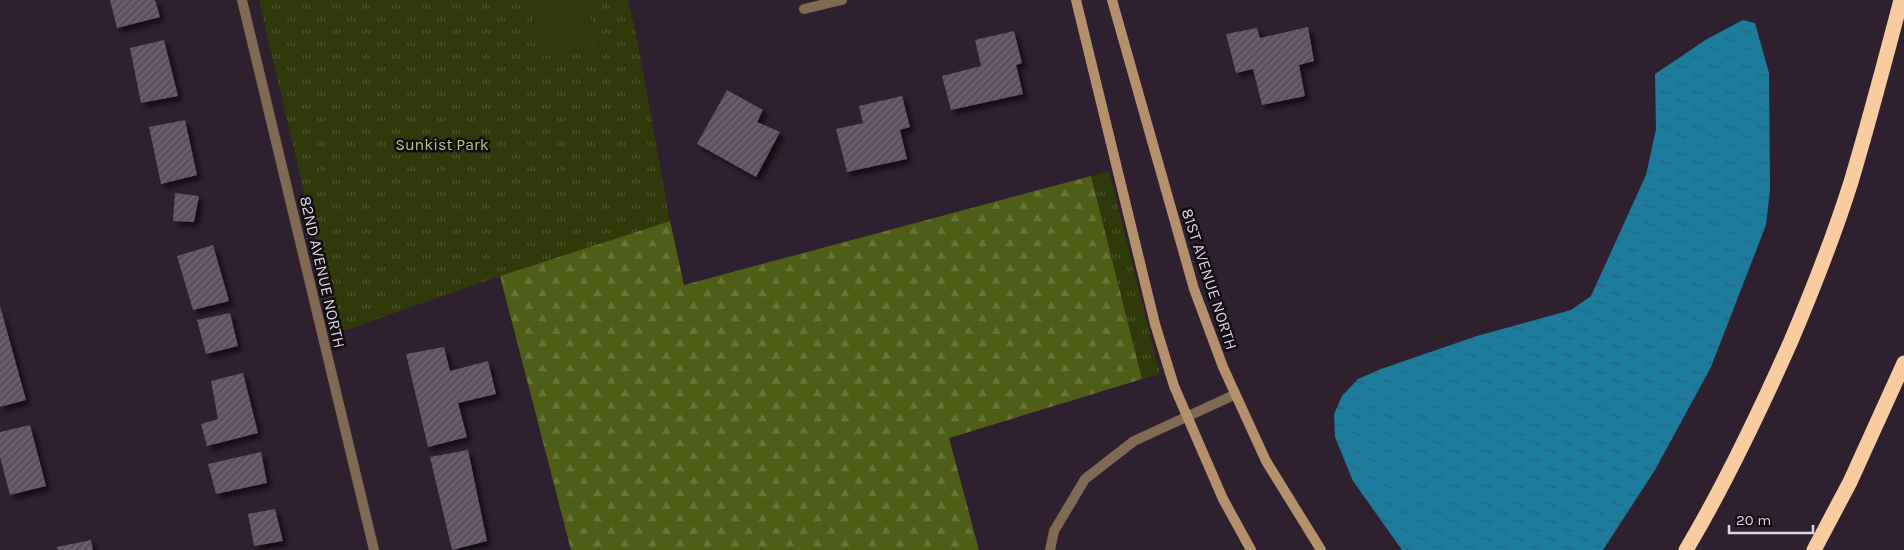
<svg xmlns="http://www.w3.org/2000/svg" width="1904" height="550" font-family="Karla,sans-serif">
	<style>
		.grass { fill: url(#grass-tufts) }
		.forest { fill: url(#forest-firs) }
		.garden { fill: #2f390a }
		.water { fill: url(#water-ripples) }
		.building { fill: url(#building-hatch); filter: url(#shadow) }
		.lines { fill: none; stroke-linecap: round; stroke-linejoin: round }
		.lane { stroke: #816a54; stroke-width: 10 }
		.street { stroke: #816a54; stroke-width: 10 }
		.secondary { stroke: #b5906d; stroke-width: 10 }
		.highway { stroke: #f9cca0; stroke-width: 15 }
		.labels { text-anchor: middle; stroke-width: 5; stroke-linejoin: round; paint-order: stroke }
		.park-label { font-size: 16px; fill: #b3cb6a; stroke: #120c13 }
		.street-label { font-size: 16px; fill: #dfd6e0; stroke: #120c13 }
	</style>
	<defs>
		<pattern id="grass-tufts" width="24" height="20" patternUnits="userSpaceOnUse" patternTransform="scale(1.25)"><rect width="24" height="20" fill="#2f390a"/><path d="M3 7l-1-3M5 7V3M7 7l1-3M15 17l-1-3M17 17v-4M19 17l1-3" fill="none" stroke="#4d552d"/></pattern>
		<pattern id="forest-firs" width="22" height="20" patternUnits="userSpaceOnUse" patternTransform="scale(1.25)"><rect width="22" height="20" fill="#4f5e16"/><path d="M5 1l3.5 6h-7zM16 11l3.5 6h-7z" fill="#687438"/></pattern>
		<pattern id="water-ripples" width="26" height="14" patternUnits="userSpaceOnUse" patternTransform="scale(1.25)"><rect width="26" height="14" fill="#1d7b9b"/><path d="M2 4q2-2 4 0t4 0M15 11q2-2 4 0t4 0" fill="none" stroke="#2c6378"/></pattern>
		<pattern id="building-hatch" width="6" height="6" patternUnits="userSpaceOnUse" patternTransform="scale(1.25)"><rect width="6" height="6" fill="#5e5060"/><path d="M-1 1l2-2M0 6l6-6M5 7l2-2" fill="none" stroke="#756876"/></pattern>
		<filter id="shadow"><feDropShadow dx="4.5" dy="4.5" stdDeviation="2.5" flood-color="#0009"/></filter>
	</defs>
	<rect width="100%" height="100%" fill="#2e202f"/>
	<path class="grass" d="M 259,0 L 628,0 L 636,33 L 670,221 L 500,276 L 337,333 Z
		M 1109,171 L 1160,374 L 1142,379 L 1091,176 Z"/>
	<path class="forest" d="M 1091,176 L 1142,379 L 949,438 L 979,550 L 571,550 L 500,276 L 670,221 L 684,285 Z"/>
	<path class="garden" d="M 528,0 L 587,0 L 597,44 L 542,57 Z"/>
	<path class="water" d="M 1743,20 L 1755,23 L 1769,73 L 1770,190 L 1766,225 L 1711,367 L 1655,470 L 1603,550 L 1402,550 L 1353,481 L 1335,437 L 1334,414 L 1342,396 L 1358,379 L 1381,369 L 1477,336 L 1571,310 L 1591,296 L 1646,175 L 1656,129 L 1655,74 L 1707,39 Z"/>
	<path class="building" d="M 110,0 L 155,0 L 160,17 L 117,28 Z
		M 1308,27 L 1314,61 L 1299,65 L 1305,96 L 1262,105 L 1253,69 L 1236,73 L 1226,34 L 1257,28 L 1260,38 Z
		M 1014,31 L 1022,63 L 1016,65 L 1023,94 L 951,110 L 942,76 L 981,66 L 975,40 Z
		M 164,40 L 178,96 L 141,103 L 130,48 Z
		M 727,90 L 763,110 L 757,122 L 780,132 L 756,177 L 697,144 Z
		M 902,96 L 910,127 L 900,130 L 907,159 L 847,172 L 836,129 L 863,123 L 859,106 Z
		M 185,120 L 197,175 L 161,184 L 149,127 Z
		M 175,193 L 199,196 L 194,222 L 173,221 Z
		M 213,245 L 229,301 L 193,310 L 177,256 Z
		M 0,306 L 26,400 L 0,407 Z
		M 230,313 L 238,346 L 206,354 L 197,320 Z
		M 444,347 L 450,371 L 488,361 L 496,394 L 458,403 L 467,437 L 428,447 L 406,354 Z
		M 243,373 L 258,433 L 207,446 L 201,424 L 218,419 L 211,381 Z
		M 30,425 L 46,486 L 10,495 L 0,457 L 0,432 Z
		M 468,450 L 487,541 L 452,550 L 430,457 Z
		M 261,452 L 267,483 L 216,494 L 208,464 Z
		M 275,509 L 283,541 L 254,546 L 248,514 Z
		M 91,540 L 93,550 L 58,550 L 57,547 Z"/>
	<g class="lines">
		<path class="lane" d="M 1050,550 L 1054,531 L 1085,479 L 1134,441 L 1234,395"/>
		<path class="street" d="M 242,0 L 374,550
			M 804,9 L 842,0"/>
		<path class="secondary" d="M 1076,0 L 1155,324 L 1174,386 L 1223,499 L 1251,550
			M 1112,0 L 1194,289 L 1223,367 L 1266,461 L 1321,550"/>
		<path class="highway" d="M 1686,550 C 1726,483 1759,413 1791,341 C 1813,289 1834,236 1851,182 C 1869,122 1885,61 1901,0
			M 1814,550 L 1850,482 L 1904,363"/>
	</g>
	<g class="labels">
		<g class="park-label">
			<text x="442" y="150">Sunkist Park</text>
		</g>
		<g class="street-label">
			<text transform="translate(323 272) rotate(77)" y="6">82ND AVENUE NORTH</text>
			<text transform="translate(1210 279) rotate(72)" y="6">81ST AVENUE NORTH</text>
		</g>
	</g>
	<path d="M1729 525v8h84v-8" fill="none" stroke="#dfd6e0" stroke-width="2.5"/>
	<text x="1736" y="525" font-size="15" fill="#dfd6e0" stroke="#120c13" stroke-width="4" paint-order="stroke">20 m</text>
</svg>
